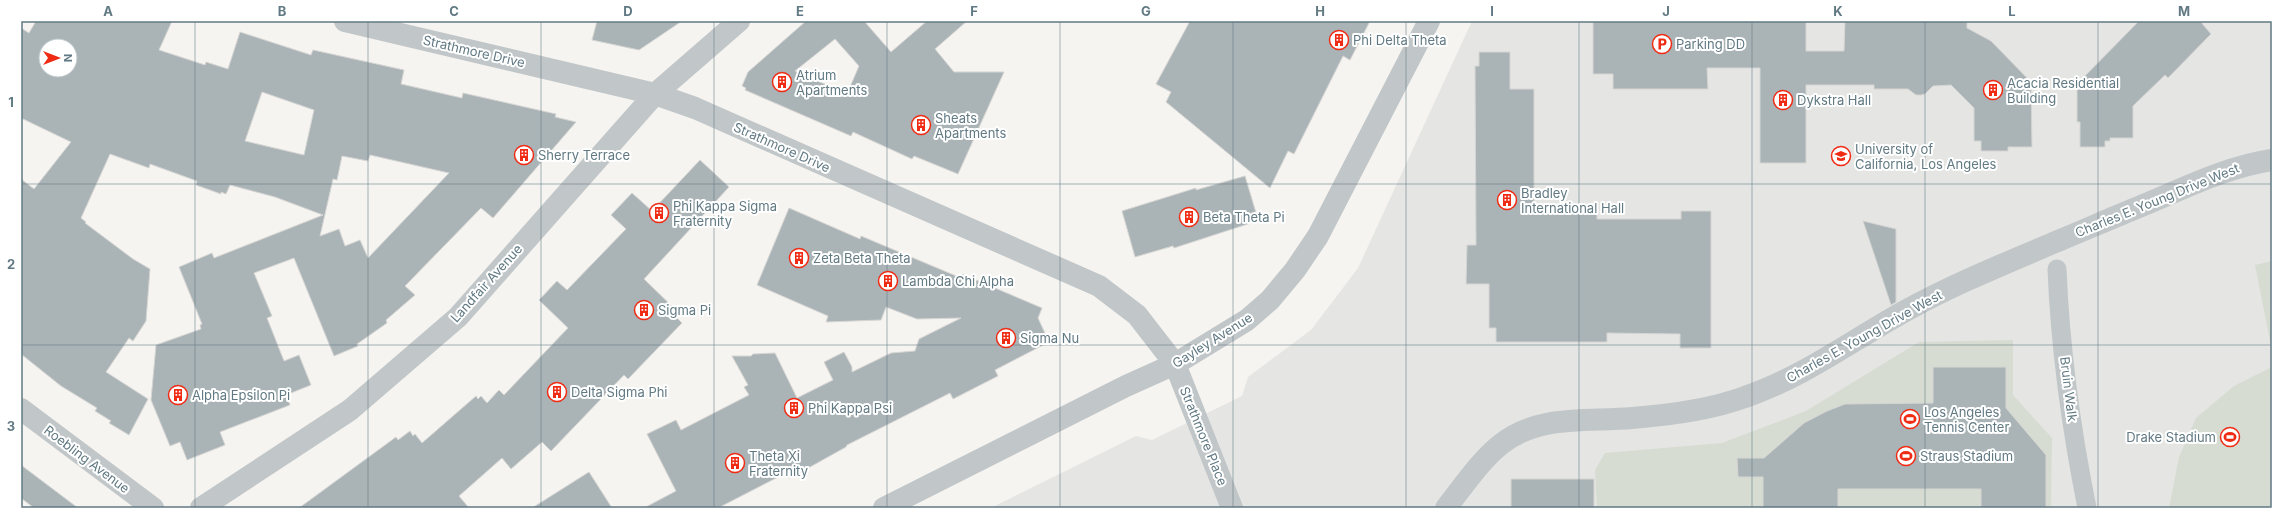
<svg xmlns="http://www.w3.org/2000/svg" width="2293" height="529" font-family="Inter,sans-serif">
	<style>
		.built { fill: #e5e5e3 }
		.green { fill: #d6dcd1 }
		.building { fill: #aab4b7; stroke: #d6d5d3; fill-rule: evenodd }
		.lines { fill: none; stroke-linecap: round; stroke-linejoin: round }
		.pedestrian { stroke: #c1c6c8; stroke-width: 19 }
		.minor { stroke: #c1c6c8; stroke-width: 22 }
		.tertiary { stroke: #c1c6c8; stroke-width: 22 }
		.grid { fill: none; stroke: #617983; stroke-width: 1; stroke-opacity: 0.55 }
		.labels { text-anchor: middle; stroke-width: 4; stroke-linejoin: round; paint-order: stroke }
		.poi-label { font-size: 13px; fill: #617983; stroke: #fff; text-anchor: start }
		.street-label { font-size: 13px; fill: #617983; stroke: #fff }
		.neatline { fill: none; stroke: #617983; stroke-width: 1.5 }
		.grid-label { font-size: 13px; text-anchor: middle; font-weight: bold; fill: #617983 }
	</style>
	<rect width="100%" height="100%" fill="#f5f4f0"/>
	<path class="built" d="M 1472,21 L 2272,21 L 2272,508 L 991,508 L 1136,436 L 1152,440 L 1242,396 L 1248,377 L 1311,330 L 1358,268 Z"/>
	<path class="green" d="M 2272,261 L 2272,351 L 2255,265 Z
		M 2013,340 L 2013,395 L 2052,438 L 2051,508 L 1597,508 L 1595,470 L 1605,453 L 1722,443 L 1806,411 L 1919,342 Z
		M 2272,367 L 2272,508 L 2169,508 L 2179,457 L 2196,418 L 2234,386 Z"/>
	<path class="building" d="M 36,21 L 172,21 L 159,50 L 205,65 L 206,62 L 228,69 L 240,32 L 311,55 L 313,50 L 404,70 L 401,84 L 462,98 L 463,93 L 556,114 L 555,117 L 576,122 L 493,218 L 481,208 L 405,286 L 415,295 L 386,320 L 387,323 L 357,344 L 358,346 L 334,356 L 294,258 L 254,273 L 272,316 L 267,318 L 284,361 L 299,355 L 311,385 L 286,395 L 290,405 L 220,432 L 225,445 L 187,460 L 180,442 L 170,446 L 151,400 L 156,345 L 201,329 L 200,325 L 202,324 L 179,267 L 212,253 L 214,258 L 323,215 L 275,197 L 230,185 L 226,194 L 221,192 L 221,194 L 196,185 L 197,181 L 150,164 L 149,168 L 110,154 L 81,218 L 86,222 L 85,223 L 133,259 L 150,269 L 146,321 L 133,341 L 129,338 L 106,372 L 148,399 L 129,435 L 109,423 L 111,421 L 95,411 L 97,408 L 61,386 L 21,354 L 21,179 L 34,189 L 71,142 L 21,118 L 21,28 L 29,33 ZM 46,46 L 70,46 L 70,70 L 46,70 ZM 262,92 L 314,110 L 304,155 L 245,141 ZM 370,155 L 449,173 L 368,258 L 360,240 L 345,246 L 339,229 L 320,236 L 333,179 L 337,180 L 342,156 L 368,161 Z
		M 597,21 L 682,21 L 639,50 L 592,40 Z
		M 806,21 L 864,21 L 891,52 L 927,21 L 967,21 L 935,49 L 954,72 L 1004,72 L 958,174 L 914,156 L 912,159 L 853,132 L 851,136 L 745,90 L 746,88 L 742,86 L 748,72 ZM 835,39 L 859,66 L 847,94 L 795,71 Z
		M 1190,21 L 1370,21 L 1350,60 L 1343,56 L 1294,154 L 1288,151 L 1270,188 L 1166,102 L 1171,92 L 1156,84 Z
		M 1593,21 L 1806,21 L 1806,51 L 1844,51 L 1845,21 L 1967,21 L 1967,28 L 1991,41 L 2031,82 L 2032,147 L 2008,147 L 2008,151 L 1981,151 L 1981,141 L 1974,141 L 1974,108 L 1951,85 L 1933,86 L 1925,94 L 1921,95 L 1916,95 L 1908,89 L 1874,89 L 1874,85 L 1806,85 L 1806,163 L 1760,163 L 1760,68 L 1707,68 L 1708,89 L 1613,89 L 1613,74 L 1593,74 Z
		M 2139,21 L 2200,21 L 2211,34 L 2168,78 L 2165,75 L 2133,106 L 2133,138 L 2110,138 L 2110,141 L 2105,141 L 2105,147 L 2080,147 L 2080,122 L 2077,122 L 2077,84 Z
		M 1479,52 L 1510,52 L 1510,89 L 1534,89 L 1534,205 L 1597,205 L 1597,219 L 1681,219 L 1681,211 L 1711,211 L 1711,348 L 1680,348 L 1680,334 L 1607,333 L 1607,342 L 1496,342 L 1496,328 L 1489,328 L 1489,284 L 1466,284 L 1467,245 L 1476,245 L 1475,66 L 1479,66 Z
		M 700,160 L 729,187 L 644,279 L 680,314 L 677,318 L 682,323 L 628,379 L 624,375 L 551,451 L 542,442 L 511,469 L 502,458 L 459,496 L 469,508 L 299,508 L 396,437 L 398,440 L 410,431 L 413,436 L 415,434 L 422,443 L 476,396 L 478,399 L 481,396 L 487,403 L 499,390 L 504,395 L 568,328 L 539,300 L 557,281 L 567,290 L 626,229 L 611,215 L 632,193 L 652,211 Z
		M 1245,176 L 1257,216 L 1253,218 L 1254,222 L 1174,248 L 1173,246 L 1135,257 L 1122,211 L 1196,188 L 1196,190 Z
		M 789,208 L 860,239 L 861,236 L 961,278 L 962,274 L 1042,308 L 1038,318 L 1049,342 L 995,370 L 998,376 L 953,399 L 950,393 L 847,445 L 846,447 L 792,477 L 788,478 L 786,473 L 718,508 L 644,508 L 676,491 L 647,434 L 676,420 L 681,430 L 749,395 L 744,387 L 748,385 L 732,356 L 751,356 L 753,354 L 775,353 L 797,398 L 833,380 L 824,362 L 844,352 L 852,367 L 852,372 L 891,353 L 915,351 L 919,339 L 961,318 L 917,319 L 886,307 L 881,320 L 826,322 L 828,316 L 757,285 Z
		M 1863,221 L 1896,229 L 1896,302 L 1891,305 Z
		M 1933,367 L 2006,367 L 2006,408 L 2046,455 L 2046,508 L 1981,508 L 1981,489 L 1838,489 L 1838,508 L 1763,508 L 1763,477 L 1738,477 L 1737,458 L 1764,458 L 1804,423 L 1827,411 L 1845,404 L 1933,403 Z
		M 21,465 L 78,508 L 34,508 L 21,498 Z
		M 589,472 L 612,508 L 532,508 Z
		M 1511,479 L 1594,479 L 1594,508 L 1511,508 Z"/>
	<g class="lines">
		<path class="pedestrian" d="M 2057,269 C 2060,345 2072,433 2087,508"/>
		<path class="minor" d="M 345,21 L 655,94 L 695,108 L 1099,286 L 1137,315 L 1175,364
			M 21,409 L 153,508
			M 201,508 L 350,410 L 458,317 L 655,94 L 739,21
			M 1446,508 C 1462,488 1480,461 1500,445 C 1538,414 1587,422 1632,418 C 1670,415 1710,410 1745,397 C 1806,376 1852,340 1907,310 C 1954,284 2004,264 2053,243 C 2080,232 2107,220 2134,209 C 2179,191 2224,167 2272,160"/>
		<path class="tertiary" d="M 1175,364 L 1232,508
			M 884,508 L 1126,386 L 1175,364 L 1247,320 L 1270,300 L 1295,270 L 1318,236 L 1429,21"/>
	</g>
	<path class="grid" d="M 195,21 L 195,508M 368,21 L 368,508M 541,21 L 541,508M 714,21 L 714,508M 887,21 L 887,508M 1060,21 L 1060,508M 1233,21 L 1233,508M 1406,21 L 1406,508M 1579,21 L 1579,508M 1752,21 L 1752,508M 1925,21 L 1925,508M 2098,21 L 2098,508M 21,184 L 2272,184M 21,345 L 2272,345"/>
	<defs>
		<symbol id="building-ring" viewBox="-11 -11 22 22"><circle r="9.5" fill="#fff" stroke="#f02b14" stroke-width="1.5"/><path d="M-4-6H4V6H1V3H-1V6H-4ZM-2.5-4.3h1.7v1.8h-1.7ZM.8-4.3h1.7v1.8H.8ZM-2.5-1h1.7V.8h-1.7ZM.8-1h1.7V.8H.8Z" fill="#f02b14"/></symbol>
		<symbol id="parking-ring" viewBox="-11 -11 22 22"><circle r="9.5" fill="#fff" stroke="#f02b14" stroke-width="1.5"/><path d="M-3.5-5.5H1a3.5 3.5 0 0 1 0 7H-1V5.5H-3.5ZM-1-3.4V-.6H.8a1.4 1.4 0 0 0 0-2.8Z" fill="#f02b14"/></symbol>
		<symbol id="university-ring" viewBox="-11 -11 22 22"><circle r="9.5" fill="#fff" stroke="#f02b14" stroke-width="1.5"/><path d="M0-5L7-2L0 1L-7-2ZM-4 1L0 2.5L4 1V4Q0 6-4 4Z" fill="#f02b14"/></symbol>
		<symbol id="stadium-ring" viewBox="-11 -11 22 22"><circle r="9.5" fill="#fff" stroke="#f02b14" stroke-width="1.5"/><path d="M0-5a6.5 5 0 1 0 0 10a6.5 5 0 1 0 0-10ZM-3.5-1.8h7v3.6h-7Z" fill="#f02b14"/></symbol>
	</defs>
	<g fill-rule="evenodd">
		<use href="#building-ring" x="1328" y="29" width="22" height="22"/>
		<use href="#parking-ring" x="1651" y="33" width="22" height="22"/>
		<use href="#building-ring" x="771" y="71" width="22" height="22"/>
		<use href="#building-ring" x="1982" y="79" width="22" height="22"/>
		<use href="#building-ring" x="1772" y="89" width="22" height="22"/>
		<use href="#building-ring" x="910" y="114" width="22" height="22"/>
		<use href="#building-ring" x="513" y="144" width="22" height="22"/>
		<use href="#university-ring" x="1830" y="145" width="22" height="22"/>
		<use href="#building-ring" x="1496" y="189" width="22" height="22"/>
		<use href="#building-ring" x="648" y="202" width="22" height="22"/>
		<use href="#building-ring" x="1178" y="206" width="22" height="22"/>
		<use href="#building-ring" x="788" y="247" width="22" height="22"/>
		<use href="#building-ring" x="877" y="270" width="22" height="22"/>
		<use href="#building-ring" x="633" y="299" width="22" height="22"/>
		<use href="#building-ring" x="995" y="327" width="22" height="22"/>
		<use href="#building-ring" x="546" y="381" width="22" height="22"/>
		<use href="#building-ring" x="167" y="384" width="22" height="22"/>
		<use href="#building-ring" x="783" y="397" width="22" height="22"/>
		<use href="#stadium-ring" x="1899" y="408" width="22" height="22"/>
		<use href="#stadium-ring" x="2219" y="426" width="22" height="22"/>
		<use href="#stadium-ring" x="1895" y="445" width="22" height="22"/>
		<use href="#building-ring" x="724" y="452" width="22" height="22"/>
	</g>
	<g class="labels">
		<g class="poi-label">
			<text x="1353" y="45">Phi Delta Theta</text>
			<text x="1676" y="49">Parking DD</text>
			<text x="796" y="80">Atrium<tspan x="796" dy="15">Apartments</tspan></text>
			<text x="2007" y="88">Acacia Residential<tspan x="2007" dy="15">Building</tspan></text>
			<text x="1797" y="105">Dykstra Hall</text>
			<text x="935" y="123">Sheats<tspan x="935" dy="15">Apartments</tspan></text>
			<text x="1855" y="154">University of<tspan x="1855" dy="15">California, Los Angeles</tspan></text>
			<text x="538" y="160">Sherry Terrace</text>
			<text x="1521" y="198">Bradley<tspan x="1521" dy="15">International Hall</tspan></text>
			<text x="673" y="211">Phi Kappa Sigma<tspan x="673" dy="15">Fraternity</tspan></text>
			<text x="1203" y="222">Beta Theta Pi</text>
			<text x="813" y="263">Zeta Beta Theta</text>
			<text x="902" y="286">Lambda Chi Alpha</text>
			<text x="658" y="315">Sigma Pi</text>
			<text x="1020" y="343">Sigma Nu</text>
			<text x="571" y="397">Delta Sigma Phi</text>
			<text x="192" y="400">Alpha Epsilon Pi</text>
			<text x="808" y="413">Phi Kappa Psi</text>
			<text x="1924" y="417">Los Angeles<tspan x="1924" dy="15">Tennis Center</tspan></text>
			<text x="2216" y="442" text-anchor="end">Drake Stadium</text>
			<text x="749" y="461">Theta Xi<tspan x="749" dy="15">Fraternity</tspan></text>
			<text x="1920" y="461">Straus Stadium</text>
		</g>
		<g class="street-label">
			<text transform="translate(474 51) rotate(13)" y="5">Strathmore Drive</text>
			<text transform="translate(782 147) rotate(24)" y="5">Strathmore Drive</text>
			<text transform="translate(2157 200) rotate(-22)" y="5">Charles E. Young Drive West</text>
			<text transform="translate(486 283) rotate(-48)" y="5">Landfair Avenue</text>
			<text transform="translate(1864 336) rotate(-29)" y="5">Charles E. Young Drive West</text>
			<text transform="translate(1212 340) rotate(-32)" y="5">Gayley Avenue</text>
			<text transform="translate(2069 389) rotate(83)" y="5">Bruin Walk</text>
			<text transform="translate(1204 436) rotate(68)" y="5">Strathmore Place</text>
			<text transform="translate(87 459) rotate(37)" y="5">Roebling Avenue</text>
		</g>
	</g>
	<rect width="2293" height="529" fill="none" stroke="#ffffff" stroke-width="44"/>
	<g transform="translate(58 58) rotate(90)"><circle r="19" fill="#ffffff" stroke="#c0c9cd"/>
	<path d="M0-3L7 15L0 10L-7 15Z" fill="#f02b14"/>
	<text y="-6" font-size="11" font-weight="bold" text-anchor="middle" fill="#617983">N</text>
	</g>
	<rect x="22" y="22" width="2249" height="485" class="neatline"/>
	<g class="grid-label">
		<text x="108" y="16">A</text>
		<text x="282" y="16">B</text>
		<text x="454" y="16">C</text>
		<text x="628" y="16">D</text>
		<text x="800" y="16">E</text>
		<text x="974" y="16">F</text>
		<text x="1146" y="16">G</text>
		<text x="1320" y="16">H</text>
		<text x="1492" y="16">I</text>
		<text x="1666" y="16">J</text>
		<text x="1838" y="16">K</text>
		<text x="2012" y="16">L</text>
		<text x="2184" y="16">M</text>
		<text x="11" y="107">1</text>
		<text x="11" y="269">2</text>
		<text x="11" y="431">3</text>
	</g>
</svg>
